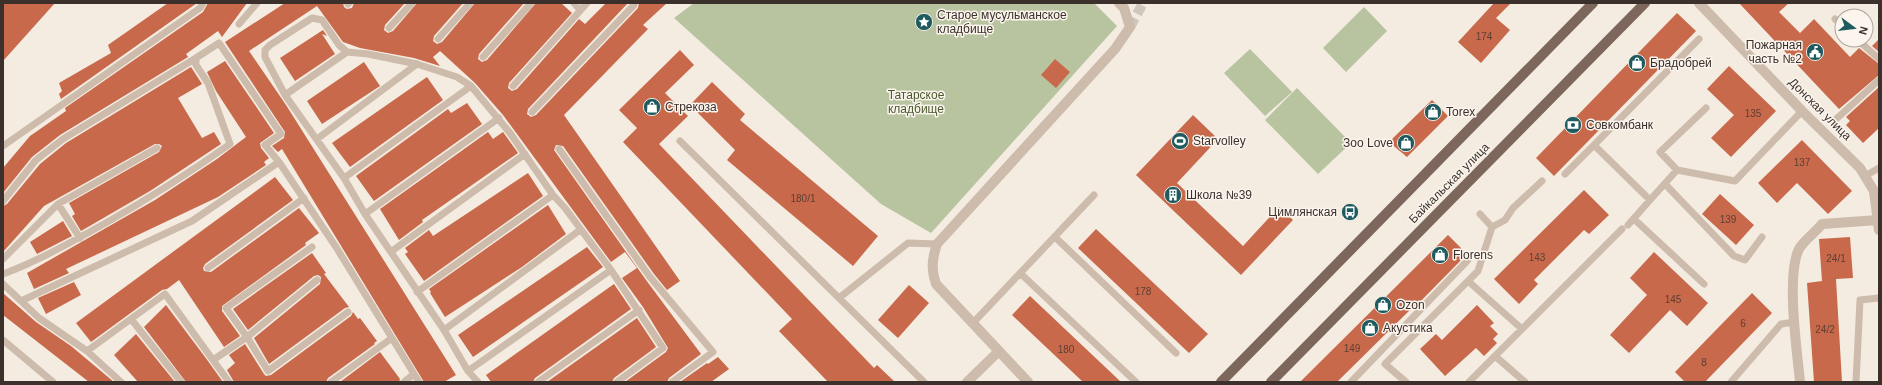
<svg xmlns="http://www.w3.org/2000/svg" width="1882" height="385" font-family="Helvetica,sans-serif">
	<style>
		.green { fill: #b8c4a0 }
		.building { fill: #c8694b }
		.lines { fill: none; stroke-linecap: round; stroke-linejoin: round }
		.minor-tunnel { stroke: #cfc6bd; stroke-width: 10; stroke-dasharray: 10 5; stroke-linecap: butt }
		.service { stroke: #cdbbac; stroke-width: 7 }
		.minor { stroke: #cdbbac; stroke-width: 10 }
		.primary { stroke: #7d675c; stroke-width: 10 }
		.labels { text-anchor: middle; stroke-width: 3; stroke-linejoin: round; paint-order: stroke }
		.number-label { font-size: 10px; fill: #5e3e33 }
		.poi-label { font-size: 12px; fill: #3b302b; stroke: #fbf5ee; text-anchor: start }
		.park-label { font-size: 12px; fill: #4a5a2e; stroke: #fbf5ee }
		.street-label { font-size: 12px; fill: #3b302b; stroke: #fbf5ee }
	</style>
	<rect width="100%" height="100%" fill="#f4ebe1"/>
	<path class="green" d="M 694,3 L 1094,3 L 1117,26 L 931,233 L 881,204 L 674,18 Z
		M 1364,7 L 1387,31 L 1346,72 L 1323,48 Z
		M 1250,49 L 1292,92 L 1265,116 L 1224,73 Z
		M 1297,88 L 1351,143 L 1318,174 L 1265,120 Z"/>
	<path class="building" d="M 3,3 L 55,3 L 3,61 Z
		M 168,3 L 197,3 L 61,99 L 59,94 L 62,91 L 59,83 L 111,53 L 108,45 Z
		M 208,3 L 247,3 L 222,37 L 218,31 L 186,54 L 188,57 L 60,135 L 32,157 L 3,193 L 3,168 L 30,136 L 66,111 L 65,108 L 203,12 Z
		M 285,3 L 343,3 L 344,7 L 347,9 L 352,8 L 354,3 L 405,3 L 385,25 L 384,30 L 388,33 L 393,31 L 417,3 L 463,3 L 434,36 L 433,41 L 437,44 L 442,42 L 475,3 L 524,3 L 479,54 L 478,59 L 482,62 L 487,60 L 536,3 L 561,3 L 572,13 L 509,83 L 508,88 L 512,91 L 517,89 L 579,19 L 585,24 L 606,3 L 628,3 L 528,109 L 527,114 L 531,117 L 536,115 L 638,8 L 639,3 L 667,3 L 643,25 L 648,29 L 564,115 L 680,281 L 667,290 L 654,274 L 563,146 L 556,145 L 554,150 L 646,280 L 701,354 L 669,378 L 667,382 L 625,382 L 666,352 L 668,348 L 643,307 L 622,278 L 637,268 L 625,252 L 611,262 L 503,115 L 475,83 L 440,51 L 433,57 L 440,66 L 414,58 L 360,48 L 343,42 L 317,6 L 249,51 L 286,105 L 456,375 L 444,382 L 424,382 L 282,149 L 278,152 L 272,146 L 284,138 L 285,132 L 225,42 Z
		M 1494,3 L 1511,3 L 1496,18 L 1510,30 L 1481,63 L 1458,42 Z
		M 1739,3 L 1789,3 L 1779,12 L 1800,33 L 1814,19 L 1850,57 L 1859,48 L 1879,64 L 1879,75 L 1839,109 Z
		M 1677,13 L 1696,31 L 1554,176 L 1536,158 Z
		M 323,30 L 327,36 L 322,34 L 335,54 L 295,81 L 280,58 Z
		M 1879,39 L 1879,52 L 1872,46 Z
		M 680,50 L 694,65 L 665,93 L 688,116 L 659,144 L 874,368 L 877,365 L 895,382 L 828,382 L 779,331 L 792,319 L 623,142 L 637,128 L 619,110 Z
		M 1055,59 L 1070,72 L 1056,88 L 1041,75 Z
		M 225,61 L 274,133 L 260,143 L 261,148 L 269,158 L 264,162 L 266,165 L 218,197 L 66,269 L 69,273 L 34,289 L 27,273 L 155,200 L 217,159 L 246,137 L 216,91 L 207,72 Z
		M 364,62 L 380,86 L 322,124 L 307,101 Z
		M 1729,66 L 1776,111 L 1731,157 L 1711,138 L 1734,115 L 1707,89 Z
		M 191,67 L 202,84 L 178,98 L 202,138 L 214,132 L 221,144 L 150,191 L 81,231 L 72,216 L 75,214 L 69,203 L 159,152 L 162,146 L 159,144 L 155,144 L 44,206 L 3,252 L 3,206 L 7,204 L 40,164 L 66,143 Z
		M 427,77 L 443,100 L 350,167 L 332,143 Z
		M 712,82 L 745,114 L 740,120 L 878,236 L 853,266 L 727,160 L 735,150 L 690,105 Z
		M 1879,87 L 1879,128 L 1863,143 L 1846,125 L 1850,121 L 1846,117 Z
		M 1432,100 L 1448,116 L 1407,157 L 1389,142 Z
		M 467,103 L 482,124 L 374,201 L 356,176 L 448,109 L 451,113 Z
		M 1193,115 L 1218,139 L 1177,183 L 1243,246 L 1279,207 L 1293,220 L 1241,275 L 1136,175 Z
		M 488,132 L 493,139 L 503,132 L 518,153 L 422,220 L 423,222 L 399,240 L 380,209 Z
		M 1802,140 L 1852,191 L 1828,214 L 1797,183 L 1777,203 L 1758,183 Z
		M 528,173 L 543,196 L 424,281 L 405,254 L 408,252 L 405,248 L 429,230 L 433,236 Z
		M 275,177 L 293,200 L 205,264 L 203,268 L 204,271 L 211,272 L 299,208 L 319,233 L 305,243 L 306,245 L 222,306 L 222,311 L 240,336 L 224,347 L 179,280 L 167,289 L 162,290 L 91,342 L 76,323 Z
		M 1584,190 L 1609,215 L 1589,234 L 1584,230 L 1534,280 L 1538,284 L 1519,304 L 1494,279 Z
		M 1720,194 L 1754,225 L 1736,245 L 1702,214 Z
		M 548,205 L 566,234 L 522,267 L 445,317 L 430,293 L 431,292 L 429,289 Z
		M 63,221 L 72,236 L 37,254 L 30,242 Z
		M 1096,229 L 1208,334 L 1189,353 L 1078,248 Z
		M 1448,235 L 1467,254 L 1415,307 L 1414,306 L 1337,382 L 1300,382 Z
		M 1850,237 L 1853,278 L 1836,279 L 1842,382 L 1814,382 L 1807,283 L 1822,281 L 1819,239 Z
		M 587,247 L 603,267 L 473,357 L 458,335 Z
		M 1654,252 L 1708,303 L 1687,326 L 1670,310 L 1629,353 L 1610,335 L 1647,295 L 1630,278 Z
		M 312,253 L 326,273 L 324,274 L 349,307 L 345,308 L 269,364 L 254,338 L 320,284 L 321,277 L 318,275 L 314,276 L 248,330 L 233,309 Z
		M 74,282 L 81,295 L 46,314 L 38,298 Z
		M 614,284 L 631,309 L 535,378 L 533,382 L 491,382 L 486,375 Z
		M 909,285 L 929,303 L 898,338 L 878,320 Z
		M 3,293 L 36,322 L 71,346 L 114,382 L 89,382 L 3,315 Z
		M 1752,293 L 1772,313 L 1705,382 L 1685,382 L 1675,372 Z
		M 1030,296 L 1121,382 L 1083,382 L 1012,315 Z
		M 166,305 L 205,357 L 223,382 L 186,382 L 144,327 Z
		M 1477,305 L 1494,323 L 1490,326 L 1498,334 L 1493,339 L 1497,343 L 1484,356 L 1476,348 L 1445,376 L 1420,349 L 1436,334 L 1442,340 Z
		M 353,312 L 358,319 L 360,318 L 377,341 L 374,343 L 375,344 L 328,378 L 326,382 L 234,382 L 227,370 L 235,363 L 229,355 L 245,344 L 264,374 L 266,376 L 271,375 L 351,316 Z
		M 637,318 L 656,347 L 614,378 L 612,382 L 547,382 Z
		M 136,334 L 175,382 L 138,382 L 114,355 Z
		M 380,352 L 400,379 L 399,382 L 340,382 Z
		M 718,357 L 729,369 L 711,382 L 680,382 L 707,363 L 708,364 Z"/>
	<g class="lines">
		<path class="minor-tunnel" d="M 1130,27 L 1143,3"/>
		<path class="service" d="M 574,3 L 580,10
			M 348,4 L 349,3
			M 1835,19 L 1842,25
			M 239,24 L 257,3
			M 389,28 L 412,3
			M 438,39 L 470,3
			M 1699,39 L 1594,145 L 1650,200 L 1677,170 L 1735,181 L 1802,111
			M 1858,40 L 1879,59
			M 483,57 L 531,3
			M 513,86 L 587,3
			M 285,95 L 347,52
			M 532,112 L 634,5 L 633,3
			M 1834,121 L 1879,80
			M 317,139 L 417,64
			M 680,141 L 924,382
			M 3,146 L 200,8 L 203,3
			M 559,149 L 650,277 L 713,352 L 672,382
			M 1677,170 L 1660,152 L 1706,108
			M 1565,174 L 1594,145
			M 1865,176 L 1879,168
			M 344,178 L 471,86
			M 1665,184 L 1734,256 L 1745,260 L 1762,237
			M 3,201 L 36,160 L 63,139 L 196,58
			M 58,204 L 80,238
			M 365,214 L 499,118
			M 1480,214 L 1492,227
			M 1634,219 L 1704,284
			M 1628,225 L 1650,200
			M 1055,237 L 1176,353
			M 312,247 L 226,308 L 247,337 L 268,371 L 348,312
			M 392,251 L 525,154
			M 3,259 L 58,204 L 157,148
			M 208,268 L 304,198
			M 1020,273 L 1136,382
			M 3,274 C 38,261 71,242 104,224 C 148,199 189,173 230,144 L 208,83 L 196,65 L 196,58 L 219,43 L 281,134 L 265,145 L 279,162 L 336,247 L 419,382
			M 1468,281 L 1522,329
			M 3,284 L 21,301 L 192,221 L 279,162
			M 417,292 L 553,195
			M 839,298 L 908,243 L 937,244
			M 21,301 L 39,318 L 87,351 L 165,294 L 229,382
			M 131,319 L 181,382
			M 972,324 L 1094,195
			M 444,330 L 580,230
			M 3,340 L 53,382
			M 87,351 L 121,382
			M 1495,356 L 1622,229
			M 213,360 L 247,337 L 317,280
			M 468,371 L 611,270
			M 331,382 L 392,338
			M 404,382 L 414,374
			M 478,382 L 468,371 L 444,330 L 365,214 L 344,178 L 285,95 L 265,57 L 265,50 L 270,45 L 312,18 L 322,20 L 339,45 L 347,52 L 368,54 L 417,64 L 457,77 L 471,86 L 510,133 L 553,195 L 565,208 L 611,270 L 663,348 L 617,382
			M 538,382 L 639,310
			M 1351,382 L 1468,260
			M 1406,382 L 1385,364 L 1478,271 L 1492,227 L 1505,220 L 1513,208 L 1542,181
			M 1469,382 L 1495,356 L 1525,382
			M 1731,382 L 1781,324 L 1795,322
			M 1856,382 L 1860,300 L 1879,298"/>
		<path class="minor" d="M 1699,3 L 1802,111 L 1860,168 L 1874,191 L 1879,230
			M 967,382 L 998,352
			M 1028,382 L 936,284 C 931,269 932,259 937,244 L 1115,49 L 1130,27 L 1124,8 L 1119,3
			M 1800,382 C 1797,351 1786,275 1799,249 C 1804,240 1816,232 1822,224 L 1878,220"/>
		<path class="primary" d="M 1221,382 L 1593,3
			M 1271,382 L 1645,3"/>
	</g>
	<defs>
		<symbol id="sight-disc" viewBox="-11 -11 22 22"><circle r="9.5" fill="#1f5a5e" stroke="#fbf5ee"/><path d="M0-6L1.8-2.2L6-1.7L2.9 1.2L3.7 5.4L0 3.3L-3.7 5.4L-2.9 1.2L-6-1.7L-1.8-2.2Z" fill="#fff"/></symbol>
		<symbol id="civic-disc" viewBox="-11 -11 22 22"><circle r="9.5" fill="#1f5a5e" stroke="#fbf5ee"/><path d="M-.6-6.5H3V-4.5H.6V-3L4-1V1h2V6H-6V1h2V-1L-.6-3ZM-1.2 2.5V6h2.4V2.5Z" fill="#fff"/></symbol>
		<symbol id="shop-disc" viewBox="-11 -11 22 22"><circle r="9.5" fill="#1f5a5e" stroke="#fbf5ee"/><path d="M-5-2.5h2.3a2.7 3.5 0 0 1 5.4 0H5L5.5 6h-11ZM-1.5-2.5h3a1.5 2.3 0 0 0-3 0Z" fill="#fff"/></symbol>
		<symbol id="bank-disc" viewBox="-11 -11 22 22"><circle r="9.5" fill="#1f5a5e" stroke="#fbf5ee"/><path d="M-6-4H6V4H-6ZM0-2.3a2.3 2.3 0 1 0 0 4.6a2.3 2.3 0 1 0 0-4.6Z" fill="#fff"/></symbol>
		<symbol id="stadium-disc" viewBox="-11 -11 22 22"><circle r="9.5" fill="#1f5a5e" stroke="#fbf5ee"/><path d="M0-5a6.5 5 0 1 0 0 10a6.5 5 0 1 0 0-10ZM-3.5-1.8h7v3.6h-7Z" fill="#fff"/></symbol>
		<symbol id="building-disc" viewBox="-11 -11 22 22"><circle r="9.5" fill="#1f5a5e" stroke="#fbf5ee"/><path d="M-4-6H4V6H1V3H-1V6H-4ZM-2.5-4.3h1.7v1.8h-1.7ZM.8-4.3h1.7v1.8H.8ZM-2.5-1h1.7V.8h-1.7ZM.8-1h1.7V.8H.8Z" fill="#fff"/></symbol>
		<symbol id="bus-disc" viewBox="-11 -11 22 22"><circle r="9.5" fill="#1f5a5e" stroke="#fbf5ee"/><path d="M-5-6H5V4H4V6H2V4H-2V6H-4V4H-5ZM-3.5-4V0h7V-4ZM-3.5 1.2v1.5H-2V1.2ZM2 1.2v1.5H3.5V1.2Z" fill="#fff"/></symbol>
	</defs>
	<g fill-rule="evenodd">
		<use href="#sight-disc" x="914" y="12" width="20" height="20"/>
		<use href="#civic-disc" x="1805" y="42" width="20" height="20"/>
		<use href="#shop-disc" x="1627" y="53" width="20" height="20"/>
		<use href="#shop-disc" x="642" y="97" width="20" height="20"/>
		<use href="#shop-disc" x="1423" y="102" width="20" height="20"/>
		<use href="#bank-disc" x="1563" y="115" width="20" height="20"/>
		<use href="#stadium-disc" x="1170" y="131" width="20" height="20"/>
		<use href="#shop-disc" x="1396" y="133" width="20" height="20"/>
		<use href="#building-disc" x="1163" y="185" width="20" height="20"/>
		<use href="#bus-disc" x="1340" y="202" width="20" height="20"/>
		<use href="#shop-disc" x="1430" y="245" width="20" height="20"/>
		<use href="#shop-disc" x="1373" y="295" width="20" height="20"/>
		<use href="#shop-disc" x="1360" y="318" width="20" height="20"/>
	</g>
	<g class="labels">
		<g class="number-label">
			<text x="1484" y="40">174</text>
			<text x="1753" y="117">135</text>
			<text x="1802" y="166">137</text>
			<text x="803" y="202">180/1</text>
			<text x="1728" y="223">139</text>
			<text x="1537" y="261">143</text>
			<text x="1836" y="262">24/1</text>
			<text x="1143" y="295">178</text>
			<text x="1673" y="303">145</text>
			<text x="1743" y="327">6</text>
			<text x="1825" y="333">24/2</text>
			<text x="1352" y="352">149</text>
			<text x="1066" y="353">180</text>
			<text x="1704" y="366">8</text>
		</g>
		<g class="poi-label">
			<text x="937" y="19">Старое мусульманское<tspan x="937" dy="14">кладбище</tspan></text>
			<text x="1802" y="49" text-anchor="end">Пожарная<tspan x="1802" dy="14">часть №2</tspan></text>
			<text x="1650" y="67">Брадобрей</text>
			<text x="665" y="111">Стрекоза</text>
			<text x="1446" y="116">Torex</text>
			<text x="1586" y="129">Совкомбанк</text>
			<text x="1193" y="145">Starvolley</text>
			<text x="1393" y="147" text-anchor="end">Зоо Love</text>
			<text x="1186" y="199">Школа №39</text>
			<text x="1337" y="216" text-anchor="end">Цимлянская</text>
			<text x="1453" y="259">Florens</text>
			<text x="1396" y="309">Ozon</text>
			<text x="1383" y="332">Акустика</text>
		</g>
		<g class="park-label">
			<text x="916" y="99">Татарское<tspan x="916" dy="14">кладбище</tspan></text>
		</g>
		<g class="street-label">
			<text transform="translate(1820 109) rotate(45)" y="4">Донская улица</text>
			<text transform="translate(1449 183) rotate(-45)" y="4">Байкальская улица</text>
		</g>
	</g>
	<rect width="1882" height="385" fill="none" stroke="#3b302b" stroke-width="8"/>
	<g transform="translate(1854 28) rotate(105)"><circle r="19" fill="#fbf5ee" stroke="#aea6a0"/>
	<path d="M0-3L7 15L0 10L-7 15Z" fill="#1f5a5e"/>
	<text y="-6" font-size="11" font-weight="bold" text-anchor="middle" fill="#3b302b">N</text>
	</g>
</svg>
